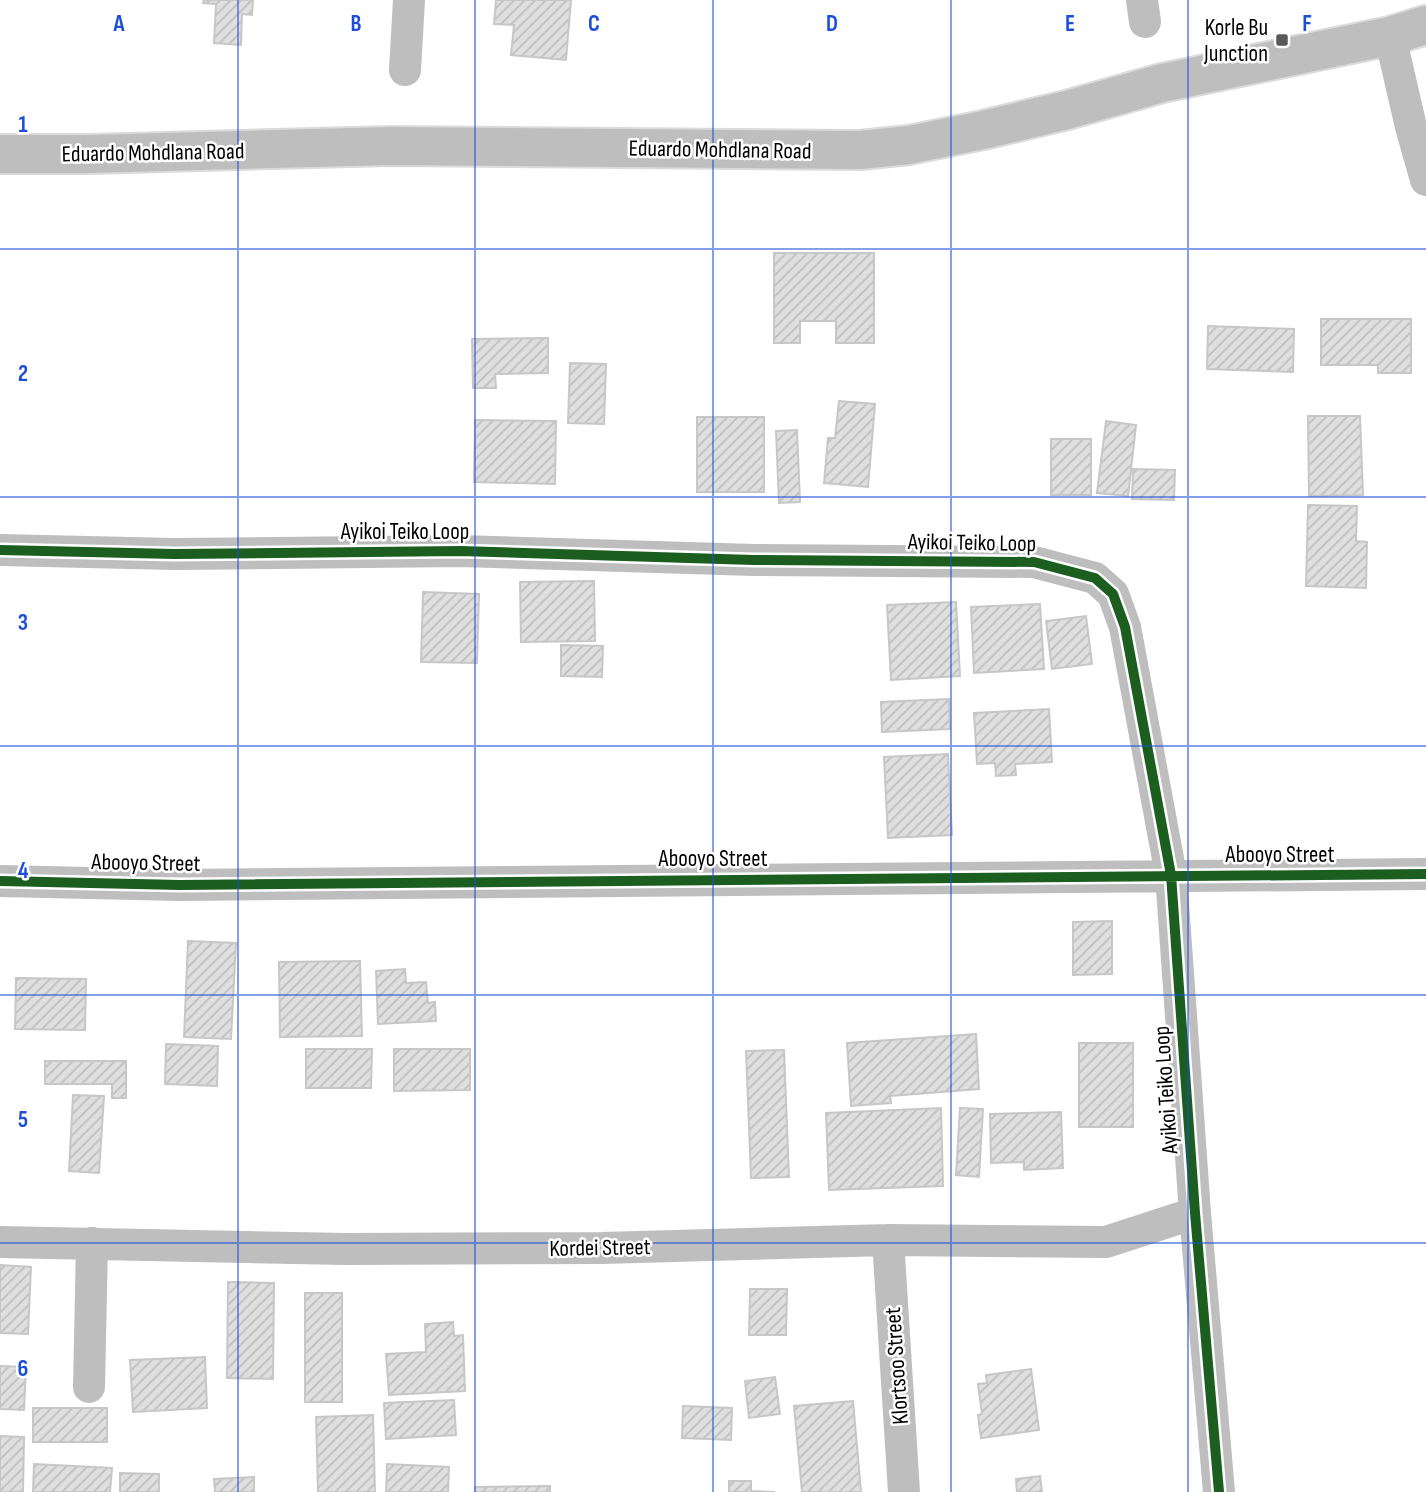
<svg xmlns="http://www.w3.org/2000/svg" width="1426" height="1492" font-family="'Sofia Sans Condensed',sans-serif">
	<style>
		.building { fill: url(#building-hatch); stroke: #c7c7c7; stroke-width: 2 }
		.lines { fill: none; stroke-linecap: round; stroke-linejoin: round }
		.major-casing { stroke: #dbdbdb; stroke-width: 42 }
		.minor { stroke: #bebebe; stroke-width: 32 }
		.major { stroke: #bebebe; stroke-width: 38 }
		.cycleway-casing { stroke: #fff; stroke-width: 15 }
		.cycleway { stroke: #1b5e20; stroke-width: 10 }
		.grid { fill: none; stroke: #1d4ed8; stroke-width: 2; stroke-opacity: 0.55 }
		.poi-dot { fill: #595959; stroke: #fff; stroke-width: 2.5 }
		.labels { text-anchor: middle; stroke-width: 5; stroke-linejoin: round; paint-order: stroke }
		.poi-label { font-size: 23px; fill: #000; stroke: #fff; text-anchor: end }
		.street-label { font-size: 23px; fill: #000; stroke: #fff }
		.grid-label { font-size: 23px; text-anchor: middle; font-weight: bold; fill: #1d4ed8; stroke: #fff; stroke-width: 5; stroke-linejoin: round; paint-order: stroke }
	</style>
	<defs>
		<pattern id="building-hatch" width="6" height="6" patternUnits="userSpaceOnUse" patternTransform="scale(1.75)"><rect width="6" height="6" fill="#dfdfdf"/><path d="M-1 1l2-2M0 6l6-6M5 7l2-2" fill="none" stroke="#bebebe"/></pattern>
	</defs>
	<rect width="100%" height="100%" fill="#fff"/>
	<path class="building" d="M 204,0 L 253,0 L 252,15 L 242,14 L 241,45 L 214,43 L 216,4 L 203,3 Z
		M 496,0 L 571,0 L 566,60 L 511,55 L 514,25 L 494,24 Z
		M 774,253 L 874,253 L 874,343 L 836,343 L 836,321 L 800,321 L 800,343 L 774,343 Z
		M 1321,319 L 1411,319 L 1411,373 L 1378,373 L 1378,365 L 1321,365 Z
		M 1208,326 L 1294,329 L 1293,372 L 1207,369 Z
		M 548,338 L 548,373 L 495,374 L 496,388 L 473,388 L 472,339 Z
		M 570,363 L 606,364 L 604,424 L 568,423 Z
		M 839,401 L 875,404 L 868,487 L 824,483 L 828,438 L 835,438 Z
		M 1308,416 L 1360,416 L 1363,495 L 1309,496 Z
		M 697,417 L 764,417 L 764,492 L 697,492 Z
		M 475,420 L 556,421 L 555,484 L 474,482 Z
		M 1106,421 L 1136,425 L 1128,496 L 1097,493 Z
		M 797,430 L 800,502 L 779,503 L 776,431 Z
		M 1051,439 L 1091,439 L 1091,495 L 1051,495 Z
		M 1133,469 L 1175,470 L 1174,500 L 1132,499 Z
		M 1308,505 L 1357,506 L 1356,541 L 1367,542 L 1366,588 L 1306,586 Z
		M 594,581 L 595,641 L 521,642 L 520,582 Z
		M 423,592 L 479,594 L 477,663 L 421,662 Z
		M 956,602 L 960,676 L 891,680 L 887,605 Z
		M 1040,604 L 1044,669 L 974,673 L 971,607 Z
		M 1086,616 L 1092,664 L 1052,669 L 1046,621 Z
		M 561,645 L 603,646 L 602,677 L 561,676 Z
		M 949,699 L 950,729 L 882,732 L 881,702 Z
		M 1049,709 L 1052,762 L 1015,764 L 1016,775 L 996,776 L 995,763 L 977,764 L 974,713 Z
		M 948,754 L 952,835 L 888,838 L 884,757 Z
		M 1112,921 L 1112,974 L 1073,975 L 1073,922 Z
		M 188,941 L 236,943 L 231,1039 L 184,1037 Z
		M 360,961 L 362,1036 L 280,1037 L 279,962 Z
		M 405,969 L 406,983 L 426,982 L 428,1003 L 435,1002 L 436,1021 L 378,1024 L 376,971 Z
		M 16,978 L 86,979 L 85,1030 L 15,1029 Z
		M 976,1034 L 979,1089 L 890,1096 L 891,1103 L 851,1106 L 847,1043 Z
		M 1079,1043 L 1133,1043 L 1133,1127 L 1079,1127 Z
		M 166,1044 L 218,1046 L 217,1086 L 165,1084 Z
		M 306,1049 L 372,1049 L 371,1088 L 306,1088 Z
		M 394,1049 L 470,1049 L 470,1090 L 394,1091 Z
		M 784,1050 L 789,1177 L 751,1178 L 746,1051 Z
		M 45,1061 L 126,1061 L 126,1098 L 112,1098 L 112,1084 L 45,1084 Z
		M 73,1095 L 104,1096 L 99,1173 L 69,1171 Z
		M 941,1108 L 943,1186 L 829,1190 L 826,1113 Z
		M 960,1108 L 983,1109 L 979,1177 L 956,1175 Z
		M 1061,1112 L 1063,1168 L 1024,1170 L 1024,1162 L 991,1163 L 990,1114 Z
		M 0,1265 L 31,1267 L 28,1334 L 0,1333 Z
		M 228,1282 L 274,1283 L 273,1379 L 227,1378 Z
		M 750,1289 L 787,1289 L 786,1335 L 749,1335 Z
		M 305,1293 L 342,1293 L 342,1402 L 305,1402 Z
		M 453,1322 L 454,1336 L 463,1335 L 465,1391 L 389,1395 L 386,1354 L 426,1352 L 425,1324 Z
		M 205,1357 L 207,1408 L 133,1412 L 130,1360 Z
		M 0,1366 L 26,1367 L 24,1410 L 0,1409 Z
		M 1031,1369 L 1039,1430 L 981,1438 L 978,1415 L 982,1414 L 978,1384 L 987,1383 L 986,1375 Z
		M 775,1377 L 780,1414 L 749,1418 L 745,1381 Z
		M 454,1400 L 456,1435 L 386,1439 L 384,1403 Z
		M 853,1401 L 861,1492 L 802,1492 L 794,1406 Z
		M 683,1406 L 732,1408 L 731,1440 L 682,1438 Z
		M 33,1408 L 107,1408 L 107,1442 L 33,1442 Z
		M 373,1415 L 375,1492 L 318,1492 L 316,1417 Z
		M 0,1436 L 24,1437 L 23,1492 L 0,1492 Z
		M 34,1464 L 112,1468 L 110,1492 L 33,1492 Z
		M 387,1464 L 449,1467 L 448,1492 L 386,1492 Z
		M 120,1473 L 159,1474 L 159,1492 L 120,1492 Z
		M 1040,1476 L 1042,1492 L 1017,1492 L 1016,1479 Z
		M 254,1477 L 254,1492 L 215,1492 L 214,1479 Z
		M 729,1481 L 751,1481 L 751,1491 L 775,1492 L 729,1492 Z
		M 550,1486 L 550,1492 L 475,1492 L 475,1487 Z"/>
	<g class="lines">
		<defs>
			<path id="major" d="M 0,154 L 89,154 L 390,146 L 860,150 L 909,145 L 983,130 L 1067,110 L 1162,83 L 1390,36 L 1426,25"/>
		</defs>
		<use href="#major" class="major-casing"/>
		<path class="minor" d="M 1142,0 L 1145,22
			M 1390,36 L 1411,127 L 1426,180
			M 405,70 L 409,0
			M 0,550 L 174,554 L 460,551 L 754,560 L 1034,562 L 1095,578 L 1113,594 L 1125,627 L 1171,875 L 1195,1213 L 1219,1492
			M 0,881 L 180,885 L 1426,874
			M 888,1240 L 904,1492
			M 0,1242 L 346,1249 L 602,1248 L 888,1240 L 1106,1242 L 1195,1213
			M 89,1387 L 92,1243"/>
		<use href="#major" class="major"/>
		<defs>
			<path id="cycleway" d="M 0,550 L 174,554 L 460,551 L 754,560 L 1034,562 L 1095,578 L 1113,594 L 1125,627 L 1171,875 L 1195,1213 L 1219,1492
				M 0,881 L 180,885 L 1426,874"/>
		</defs>
		<use href="#cycleway" class="cycleway-casing"/>
		<use href="#cycleway" class="cycleway"/>
	</g>
	<path class="grid" d="M 238,0 L 238,1492M 475,0 L 475,1492M 713,0 L 713,1492M 951,0 L 951,1492M 1188,0 L 1188,1492M 0,249 L 1426,249M 0,497 L 1426,497M 0,746 L 1426,746M 0,995 L 1426,995M 0,1243 L 1426,1243"/>
	<rect class="poi-dot" x="1275" y="33" width="14" height="14" rx="3.5"/>
	<g class="labels">
		<g class="poi-label">
			<text x="1268" y="35">Korle Bu<tspan x="1268" dy="26">Junction</tspan></text>
		</g>
		<g class="street-label">
			<text transform="translate(720 149) rotate(1)" y="8">Eduardo Mohdlana Road</text>
			<text transform="translate(153 152) rotate(-1)" y="8">Eduardo Mohdlana Road</text>
			<text x="405" y="539">Ayikoi Teiko Loop</text>
			<text transform="translate(972 542) rotate(1)" y="8">Ayikoi Teiko Loop</text>
			<text x="1280" y="862">Abooyo Street</text>
			<text x="713" y="866">Abooyo Street</text>
			<text transform="translate(146 862) rotate(1)" y="8">Abooyo Street</text>
			<text transform="translate(1165 1090) rotate(-94)" y="8">Ayikoi Teiko Loop</text>
			<text transform="translate(600 1247) rotate(-1)" y="8">Kordei Street</text>
			<text transform="translate(896 1366) rotate(-94)" y="8">Klortsoo Street</text>
		</g>
	</g>
	<g class="grid-label">
		<text x="119" y="31">A</text>
		<text x="356" y="31">B</text>
		<text x="594" y="31">C</text>
		<text x="832" y="31">D</text>
		<text x="1070" y="31">E</text>
		<text x="1307" y="31">F</text>
		<text x="23" y="132">1</text>
		<text x="23" y="381">2</text>
		<text x="23" y="630">3</text>
		<text x="23" y="878">4</text>
		<text x="23" y="1127">5</text>
		<text x="23" y="1376">6</text>
	</g>
</svg>
